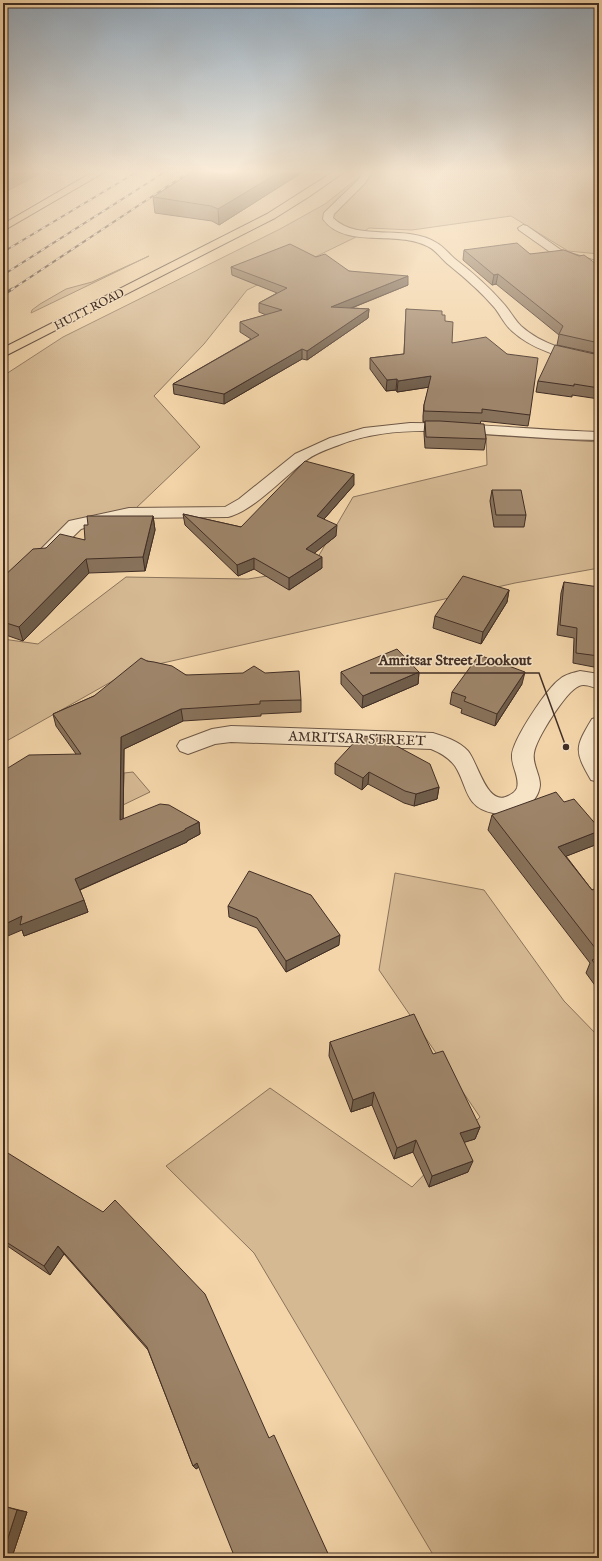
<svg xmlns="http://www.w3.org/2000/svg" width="602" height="1561" font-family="'IM FELL English',serif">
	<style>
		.green { fill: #d5b993; stroke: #8b745c }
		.water { fill: #b69c7c; stroke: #877059 }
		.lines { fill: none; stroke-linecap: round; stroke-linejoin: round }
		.minor-casing { stroke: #6e5846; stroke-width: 2 }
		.primary-casing { stroke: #412e25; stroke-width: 2 }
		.motorway-casing { stroke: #412e25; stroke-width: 2 }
		.minor { fill: #f7e4c7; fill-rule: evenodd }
		.primary { fill: #f3d5a9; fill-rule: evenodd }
		.motorway { fill: #f3d5a9; fill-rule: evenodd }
		.rail-far1-casing { stroke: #412e25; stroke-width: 2 }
		.rail-casing { stroke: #412e25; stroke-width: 3 }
		.rail-far1 { stroke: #f7e4c7; stroke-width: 1.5; stroke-dasharray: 4.5; stroke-linecap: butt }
		.rail { stroke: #f7e4c7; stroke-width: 2; stroke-dasharray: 5.5; stroke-linecap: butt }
		.wall { fill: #88725b; stroke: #412e25 }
		.shaded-wall { fill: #6f5d4a; stroke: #412e25 }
		.building { fill: #9e856a; stroke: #412e25 }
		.labels { text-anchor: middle; stroke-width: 3; stroke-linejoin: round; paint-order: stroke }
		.far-street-label { font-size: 12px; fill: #412e25; stroke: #f7e4c7 }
		.street-label { font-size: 14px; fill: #412e25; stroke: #f7e4c7 }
		.leader { fill: none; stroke: #412e25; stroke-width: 1.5 }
		.callout-dot { fill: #412e25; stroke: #f7e4c7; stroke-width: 1.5 }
		.callout-label { font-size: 15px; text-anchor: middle; font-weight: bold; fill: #412e25; stroke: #f7e4c7; stroke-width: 3; stroke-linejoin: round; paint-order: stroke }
	</style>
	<rect width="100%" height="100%" fill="#f3d5a9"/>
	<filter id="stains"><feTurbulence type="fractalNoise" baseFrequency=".005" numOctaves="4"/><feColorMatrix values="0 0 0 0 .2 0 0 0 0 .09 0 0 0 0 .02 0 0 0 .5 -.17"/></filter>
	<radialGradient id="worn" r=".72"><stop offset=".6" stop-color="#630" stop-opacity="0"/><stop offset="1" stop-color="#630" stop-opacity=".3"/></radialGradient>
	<path class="green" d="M 368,170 L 599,170 L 599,254 L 568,251 L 511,216 L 412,230 L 369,228 L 354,238 L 247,290 L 204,344 L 154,396 L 200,447 L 134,510 L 77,523 L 3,588 L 3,376 L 63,337 L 280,229 L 325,204 Z
		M 149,256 L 31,313 L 32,310 L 40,304 L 66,289 L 92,282 Z
		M 486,435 L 599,442 L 599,568 L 515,583 L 132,670 L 3,743 L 3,639 L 38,644 L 126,577 L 248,579 L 311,569 L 353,497 L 487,465 Z
		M 133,772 L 150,792 L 123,805 L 124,773 Z
		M 395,873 L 484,890 L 564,1001 L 599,1037 L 599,1558 L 435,1558 L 254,1253 L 166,1166 L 270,1088 L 412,1187 L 480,1117 L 379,970 Z"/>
	<path class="water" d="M 3,170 L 47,170 L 3,193 Z"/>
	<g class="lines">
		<defs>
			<path id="minor" d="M 366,170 L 371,173 L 365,183 L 334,214 L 333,218 C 359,243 406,223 437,243 C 444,247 449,254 455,259 C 472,272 488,286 502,302 C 509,309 514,319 521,326 C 542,345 571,352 599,356 L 599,364 C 569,360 535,352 512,331 C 504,324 500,314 494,307 C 480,291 465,278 449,265 C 442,260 437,251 429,247 C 398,229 345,250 323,219 L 324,213 L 358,180 L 363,171 Z
				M 523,225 L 527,226 L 561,250 L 599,262 L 599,269 L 553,254 L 519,230 L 518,228 Z
				M 410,423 C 473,423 536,430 599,432 L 599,440 C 565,440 532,437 499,435 C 447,431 389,425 339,445 C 328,449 313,454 304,462 C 283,478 253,511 228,517 L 129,518 L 95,525 L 81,529 L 49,560 L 43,561 L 37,560 L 34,556 L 69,521 L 129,508 L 225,507 L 239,499 L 295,454 L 330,438 L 364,428 Z
				M 580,671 L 599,674 L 599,689 C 592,687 585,683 579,686 C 566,691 536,739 534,753 C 532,764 540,774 540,785 C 538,807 511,817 493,813 C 464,807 468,786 455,766 C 449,758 441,753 431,749 L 231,742 L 215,744 L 188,754 L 180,751 L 177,746 L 180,741 L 212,729 L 231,726 L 433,733 C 445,737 459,741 468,751 C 478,763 487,807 508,796 C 512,794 516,791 517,788 C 520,777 511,766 512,755 C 513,739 548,687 560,679 C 566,674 573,673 580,671 Z
				M 599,717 L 599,782 L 591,780 C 574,751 575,747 592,719 Z"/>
			<path id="primary" d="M 336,170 L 347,170 L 310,196 L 275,218 L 3,357 L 3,348 L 267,214 Z"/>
			<path id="motorway" d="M 96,170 L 108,170 L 3,231 L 3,224 Z"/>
		</defs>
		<use href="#minor" class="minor-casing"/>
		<use href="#primary" class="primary-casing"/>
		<use href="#motorway" class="motorway-casing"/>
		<use href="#minor" class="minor"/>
		<use href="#primary" class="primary"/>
		<use href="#motorway" class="motorway"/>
		<defs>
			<path id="rail-far1" d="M 3,252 L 140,170
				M 3,275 L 168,170
				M 11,290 L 192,170"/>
			<path id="rail" d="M 3,295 L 12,289"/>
		</defs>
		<use href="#rail-far1" class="rail-far1-casing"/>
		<use href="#rail" class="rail-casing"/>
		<use href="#rail-far1" class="rail-far1"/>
		<use href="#rail" class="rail"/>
	</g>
	<path class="wall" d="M 195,170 L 306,170 L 219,225 L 212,221 L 155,213 L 153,197 Z
		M 464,250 L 530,254 L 599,266 L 599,354 L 557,345 L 559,335 L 496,284 L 492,285 L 463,260 Z
		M 316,257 L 349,271 L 408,285 L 352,308 L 369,309 L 368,318 L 307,360 L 302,359 L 224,404 L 174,394 L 173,384 L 251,339 L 240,332 L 240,322 L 266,315 L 259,312 L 259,303 L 277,293 L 232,275 L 231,267 Z
		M 406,309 L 442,315 L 452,343 L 530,415 L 528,426 L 481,421 L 480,424 L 486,439 L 484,450 L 425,448 L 424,433 L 425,422 L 423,422 L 423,416 L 424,405 L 429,387 L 397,392 L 396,390 L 386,391 L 370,369 L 370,358 L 404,354 Z
		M 590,353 L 599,355 L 599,399 L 572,395 L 572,397 L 536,392 L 538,381 Z
		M 354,485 L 324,519 L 336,536 L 314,553 L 322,568 L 289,590 L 254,569 L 238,576 L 185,525 L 183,514 L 241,527 Z
		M 492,490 L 526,515 L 524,527 L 494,527 L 490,501 Z
		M 153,516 L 155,530 L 145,571 L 89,573 L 23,641 L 3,634 L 3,577 L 46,548 L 85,540 Z
		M 564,582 L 599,598 L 599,668 L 573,663 L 574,638 L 557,635 L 561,593 Z
		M 509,590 L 507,602 L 481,644 L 433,628 L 435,616 Z
		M 147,661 L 186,675 L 301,700 L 301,712 L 261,714 L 261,716 L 183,721 L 124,749 L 123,819 L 199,822 L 200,834 L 187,841 L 187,842 L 80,890 L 88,912 L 24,936 L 22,930 L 76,754 L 56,726 L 53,714 L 94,696 Z
		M 341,672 L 419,672 L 418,684 L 362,708 L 341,684 Z
		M 522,684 L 495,726 L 461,713 L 462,709 L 450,704 L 452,692 Z
		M 335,763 L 439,787 L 437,799 L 414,806 L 404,803 L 368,784 L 362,790 L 335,774 Z
		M 492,815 L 595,845 L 566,856 L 592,890 L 599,887 L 599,991 L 586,973 L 590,963 L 488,830 Z
		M 228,906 L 339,945 L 286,972 L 257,928 L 229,917 Z
		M 330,1042 L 433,1054 L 480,1127 L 475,1139 L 464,1142 L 468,1172 L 429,1187 L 413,1152 L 394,1159 L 372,1105 L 351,1112 L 329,1056 Z
		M 3,1150 L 269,1438 L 330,1558 L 199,1467 L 196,1469 L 193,1466 L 148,1350 L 64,1254 L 50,1275 L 3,1243 Z
		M 3,1506 L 27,1512 L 12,1557 L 15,1558 L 3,1558 Z"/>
	<path class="shaded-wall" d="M 283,170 L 306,170 L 219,225 L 218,209 Z
		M 498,274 L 496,284 L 492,285 L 494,275 Z
		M 408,276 L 408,285 L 331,316 L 331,307 Z
		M 369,309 L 368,318 L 307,360 L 307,351 Z
		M 302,349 L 302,359 L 224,404 L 224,394 Z
		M 431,376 L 430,387 L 397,392 L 398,381 Z
		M 397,379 L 396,390 L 386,391 L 387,380 Z
		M 354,474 L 354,485 L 317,527 L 317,516 Z
		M 153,516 L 155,530 L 145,571 L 143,557 Z
		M 337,525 L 336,536 L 306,560 L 306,549 Z
		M 322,557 L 322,568 L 289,590 L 289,578 Z
		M 254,558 L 254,569 L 238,576 L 237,565 Z
		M 86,559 L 89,573 L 23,641 L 19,627 Z
		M 509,590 L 507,602 L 481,644 L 483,632 Z
		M 419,672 L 418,684 L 362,708 L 363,696 Z
		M 525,672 L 522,684 L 495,726 L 497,714 Z
		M 181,709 L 183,721 L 124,749 L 123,832 L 120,820 L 121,737 Z
		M 369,772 L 368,784 L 362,790 L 363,778 Z
		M 439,787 L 437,799 L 414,806 L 416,794 Z
		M 199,822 L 200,834 L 187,841 L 187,842 L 79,890 L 75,879 Z
		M 599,831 L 599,835 L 595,845 L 554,861 L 558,847 Z
		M 84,900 L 88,912 L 24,936 L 22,930 L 3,938 L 3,925 L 22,916 Z
		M 340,935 L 339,945 L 286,972 L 286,961 Z
		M 374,1092 L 372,1105 L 351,1112 L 353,1100 Z
		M 480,1127 L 475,1139 L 456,1145 L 460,1133 Z
		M 416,1140 L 413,1152 L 394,1159 L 397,1148 Z
		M 473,1161 L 468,1172 L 429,1187 L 432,1176 Z
		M 58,1246 L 64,1254 L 50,1275 L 44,1266 Z
		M 197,1463 L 200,1466 L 196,1469 L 193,1466 Z
		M 17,1510 L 27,1512 L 12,1557 L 3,1556 L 3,1553 Z"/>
	<path class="building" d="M 195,170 L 283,170 L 218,209 L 211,206 L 153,197 Z
		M 517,243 L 530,254 L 564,250 L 579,256 L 584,255 L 599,266 L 599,343 L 559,334 L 563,326 L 498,274 L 494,275 L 464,250 Z
		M 290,244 L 316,257 L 325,254 L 349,271 L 408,276 L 331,307 L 369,309 L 307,351 L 302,349 L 224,394 L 173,384 L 259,335 L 240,322 L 282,310 L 259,303 L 287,288 L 231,267 Z
		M 406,309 L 442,311 L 442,315 L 445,315 L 445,321 L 453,322 L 452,343 L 486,337 L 507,354 L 538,358 L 530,415 L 482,409 L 482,413 L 424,411 L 424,405 L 431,376 L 398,381 L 397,379 L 387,380 L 370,358 L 404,354 Z
		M 555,345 L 590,353 L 599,355 L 599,388 L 574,384 L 574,386 L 538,381 Z
		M 425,421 L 440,421 L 484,424 L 486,439 L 426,437 Z
		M 305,461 L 354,474 L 317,516 L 337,525 L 306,549 L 322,557 L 289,578 L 254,558 L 237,565 L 183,514 L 241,527 Z
		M 492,490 L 521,490 L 526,515 L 496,515 Z
		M 87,516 L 153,516 L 143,557 L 86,559 L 19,627 L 3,622 L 3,577 L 33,549 L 46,548 L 60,534 L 85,540 L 84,525 L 88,525 Z
		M 463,576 L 509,590 L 483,632 L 435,616 Z
		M 564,582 L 599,587 L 599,656 L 576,653 L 577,628 L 560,625 Z
		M 397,649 L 419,672 L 363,696 L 341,672 Z
		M 479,655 L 525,672 L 497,714 L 464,701 L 466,697 L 452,692 Z
		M 141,658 L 147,661 L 154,662 L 172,666 L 186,675 L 243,673 L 254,666 L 265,673 L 299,671 L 301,700 L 260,701 L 260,704 L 181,709 L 121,737 L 120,820 L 160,804 L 169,805 L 199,822 L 185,829 L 185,830 L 75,879 L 84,900 L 20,925 L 22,916 L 3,925 L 3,771 L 29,755 L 81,754 L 53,714 L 94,696 Z
		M 360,736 L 380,737 L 430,764 L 439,787 L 416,794 L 405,791 L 369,772 L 363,778 L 335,763 Z
		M 556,792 L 564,802 L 574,799 L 599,828 L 599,831 L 558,847 L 592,890 L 599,887 L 599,953 L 492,815 Z
		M 249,871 L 311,895 L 340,935 L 286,961 L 257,918 L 228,906 Z
		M 599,957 L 599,969 L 592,960 Z
		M 414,1014 L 433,1054 L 443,1051 L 480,1127 L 460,1133 L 473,1161 L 432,1176 L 416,1140 L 397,1148 L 374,1092 L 353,1100 L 330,1042 Z
		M 3,1150 L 103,1212 L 115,1200 L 205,1294 L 269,1438 L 274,1435 L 330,1558 L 235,1558 L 197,1463 L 193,1466 L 147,1347 L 58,1246 L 44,1266 L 3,1240 Z
		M 3,1506 L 17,1510 L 3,1553 Z"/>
	<linearGradient id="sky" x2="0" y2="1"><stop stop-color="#94aabd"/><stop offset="0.44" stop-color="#faecd8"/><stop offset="1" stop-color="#faecd8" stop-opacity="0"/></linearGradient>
	<rect width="602" height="389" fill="url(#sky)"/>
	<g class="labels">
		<g class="far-street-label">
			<text transform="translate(89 309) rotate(-27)" y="4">HUTT ROAD</text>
		</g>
		<g class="street-label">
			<text transform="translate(357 738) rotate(2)" y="5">AMRITSAR STREET</text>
		</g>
	</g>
	<path class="leader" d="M566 747L539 673H370"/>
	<circle class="callout-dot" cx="566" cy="747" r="4"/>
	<g class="callout-label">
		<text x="455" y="665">Amritsar Street Lookout</text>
	</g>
	<rect width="602" height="1561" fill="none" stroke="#f3d5a9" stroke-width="16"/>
	<rect x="4" y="4" width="594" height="1553" fill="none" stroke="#412e25" stroke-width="2"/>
	<rect x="8" y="8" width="586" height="1545" fill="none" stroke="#412e25"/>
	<rect width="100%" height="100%" filter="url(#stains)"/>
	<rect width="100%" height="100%" fill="url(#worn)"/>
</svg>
